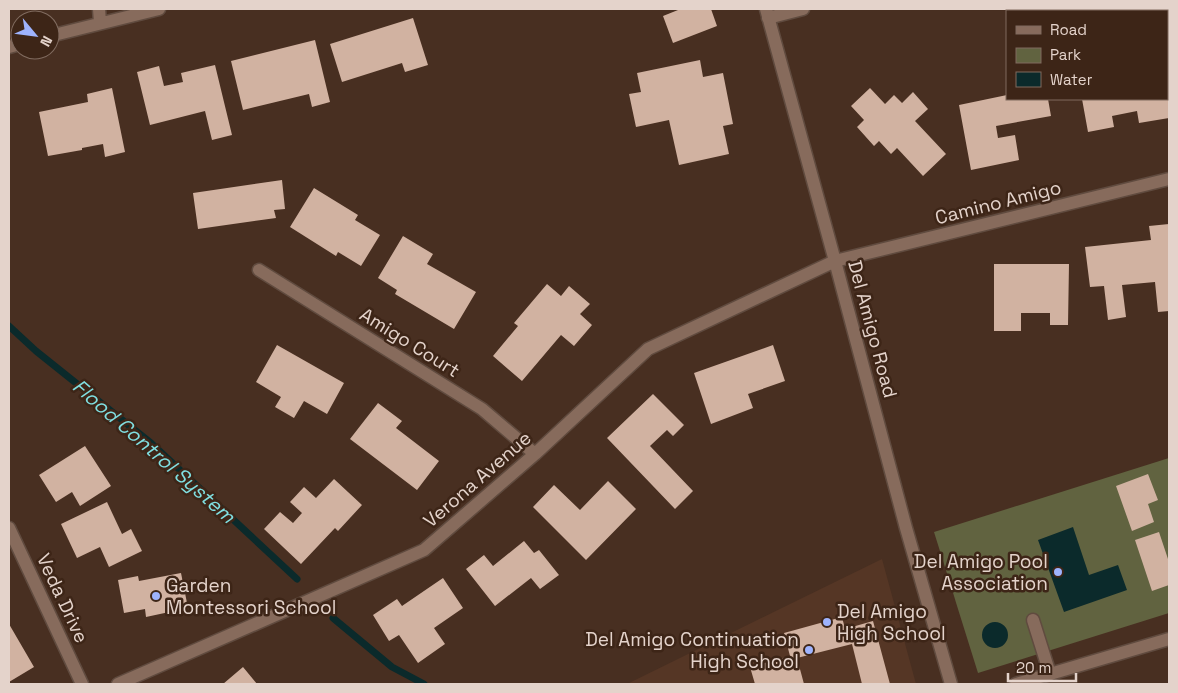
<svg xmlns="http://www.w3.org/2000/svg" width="1178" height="693" font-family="'Space Grotesk',sans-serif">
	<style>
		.built { fill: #553625 }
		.green { fill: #616340 }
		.water { fill: #0b2a2b }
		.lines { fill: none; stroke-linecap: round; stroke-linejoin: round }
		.stream { stroke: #0b2a2b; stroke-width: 7 }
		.building { fill: #d1b2a1 }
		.lane-casing { stroke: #604b3f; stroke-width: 15 }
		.street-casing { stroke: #604b3f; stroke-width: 15 }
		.lane { stroke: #876b5c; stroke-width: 12 }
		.street { stroke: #876b5c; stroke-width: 12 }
		.poi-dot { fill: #9eb3fd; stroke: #3d2517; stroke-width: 2 }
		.labels { text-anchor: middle; stroke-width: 5; stroke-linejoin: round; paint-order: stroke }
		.street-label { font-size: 19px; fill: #e4d3cb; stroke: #3d2517 }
		.poi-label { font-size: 19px; fill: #e4d3cb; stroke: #3d2517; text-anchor: end }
		.water-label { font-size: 20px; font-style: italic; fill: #80dfe1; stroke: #3d2517 }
	</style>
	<rect width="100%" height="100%" fill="#482f21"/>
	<path class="built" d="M 882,559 L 916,684 L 627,684 Z"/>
	<path class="green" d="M 1169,458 L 1169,613 L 978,673 L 934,532 Z"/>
	<path class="water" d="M 1073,527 L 1089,575 L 1118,565 L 1127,590 L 1064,612 L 1038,540 Z
		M982 635a13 13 0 1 1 26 0a13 13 0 1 1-26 0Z"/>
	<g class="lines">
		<path class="stream" d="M 9,326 L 36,351 L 151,443 L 297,579
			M 333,618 L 392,667 L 424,684"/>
	</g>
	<path class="building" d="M 677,9 L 711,9 L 717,26 L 673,43 L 663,16 L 678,10 Z
		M 413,18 L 428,65 L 405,72 L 402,63 L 342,82 L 330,44 Z
		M 315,40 L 330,102 L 312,107 L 309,94 L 243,110 L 231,61 Z
		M 700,60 L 703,77 L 723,73 L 733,124 L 723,126 L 729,154 L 679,165 L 669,120 L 636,127 L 629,94 L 641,92 L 637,73 Z
		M 215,65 L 232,135 L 212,140 L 205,111 L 150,125 L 137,72 L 159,66 L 164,86 L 183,82 L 181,73 Z
		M 112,88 L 125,152 L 105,157 L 103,144 L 82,148 L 82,150 L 48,156 L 39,112 L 88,102 L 87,94 Z
		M 870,88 L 885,104 L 894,95 L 902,103 L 913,92 L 928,109 L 915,121 L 946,154 L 923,176 L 897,148 L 891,154 L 879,141 L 874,146 L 857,127 L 864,120 L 851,106 Z
		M 1167,90 L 1169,90 L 1169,118 L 1139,123 L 1137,111 L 1112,116 L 1114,127 L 1088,132 L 1082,99 L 1167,99 Z
		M 1007,95 L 1007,99 L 1048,99 L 1051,116 L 996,126 L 998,138 L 1015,135 L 1019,160 L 971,170 L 959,105 Z
		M 282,180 L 285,209 L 274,210 L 276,218 L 198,229 L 193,193 Z
		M 314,188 L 358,215 L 355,220 L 380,235 L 361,266 L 338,252 L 336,256 L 290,227 Z
		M 1169,224 L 1169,311 L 1158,312 L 1155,282 L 1122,285 L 1126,317 L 1108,320 L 1104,286 L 1090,287 L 1085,247 L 1151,240 L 1149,226 Z
		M 403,236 L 433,254 L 427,264 L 476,292 L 454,329 L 395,294 L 397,290 L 378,278 Z
		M 994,264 L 1069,264 L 1068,325 L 1050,325 L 1050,313 L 1021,313 L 1021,331 L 994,331 Z
		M 547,284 L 561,296 L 569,286 L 590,304 L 580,314 L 592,325 L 574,346 L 561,335 L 522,381 L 493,356 L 518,326 L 514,323 Z
		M 277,345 L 344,383 L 327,414 L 304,401 L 294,418 L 275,407 L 281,397 L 256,382 Z
		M 773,345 L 785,381 L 748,394 L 753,408 L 711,424 L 694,373 Z
		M 653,394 L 684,425 L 673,436 L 667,430 L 650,446 L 693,491 L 675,509 L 607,438 Z
		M 378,403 L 402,421 L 396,428 L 439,461 L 417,490 L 350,439 Z
		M 85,446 L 111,486 L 80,506 L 72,492 L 56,502 L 39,475 Z
		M 1148,474 L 1158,500 L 1148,504 L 1154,522 L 1132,531 L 1116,486 Z
		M 334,479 L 362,505 L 338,531 L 335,528 L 301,564 L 264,529 L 280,512 L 293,523 L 302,513 L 290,502 L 304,487 L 316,498 Z
		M 608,481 L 636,509 L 586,560 L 533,507 L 554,485 L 580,510 Z
		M 107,502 L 122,534 L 131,529 L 142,551 L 109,567 L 100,547 L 77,558 L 61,524 Z
		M 1159,532 L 1169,562 L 1169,585 L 1152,591 L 1135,540 Z
		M 524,541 L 534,553 L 539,550 L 559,575 L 540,589 L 531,578 L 495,606 L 466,569 L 484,555 L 493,566 Z
		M 181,573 L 188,608 L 146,617 L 145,609 L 124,613 L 118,580 L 138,576 L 139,581 Z
		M 443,578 L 463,608 L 434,628 L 445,644 L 418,663 L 399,635 L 389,641 L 373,615 L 397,599 L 402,606 Z
		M 842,617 L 845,629 L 873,621 L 890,684 L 862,684 L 852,644 L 797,658 L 804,684 L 755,684 L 750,667 L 790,656 L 784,633 Z
		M 9,624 L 34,667 L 9,682 Z
		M 243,667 L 257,684 L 223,684 Z"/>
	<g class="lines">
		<defs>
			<path id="lane" d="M 1033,620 L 1050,674"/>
			<path id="street" d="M 99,9 L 100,22
				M 766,9 L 835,261 L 906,528 L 951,684
				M 768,18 L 803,9
				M 50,36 L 159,9
				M 9,47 L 20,44
				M 259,270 L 482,409 L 535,454
				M 9,528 L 82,684
				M 118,684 L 424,550 L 535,454 L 648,349 L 835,261 L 1169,179
				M 1016,684 L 1169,639"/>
		</defs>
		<use href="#lane" class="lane-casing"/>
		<use href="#street" class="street-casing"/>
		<use href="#lane" class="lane"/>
		<use href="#street" class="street"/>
	</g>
	<g class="poi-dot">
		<circle cx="1058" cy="572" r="5"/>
		<circle cx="156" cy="596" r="5"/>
		<circle cx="827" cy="622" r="5"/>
		<circle cx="809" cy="650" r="5"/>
	</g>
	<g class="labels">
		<g class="street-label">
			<text transform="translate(998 202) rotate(-14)" y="7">Camino Amigo</text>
			<text transform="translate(873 329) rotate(75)" y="7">Del Amigo Road</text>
			<text transform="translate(410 342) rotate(32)" y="7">Amigo Court</text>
			<text transform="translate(477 479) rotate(-41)" y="7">Verona Avenue</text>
			<text transform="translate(63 598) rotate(65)" y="7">Veda Drive</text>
		</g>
		<g class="poi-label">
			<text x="1048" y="568">Del Amigo Pool<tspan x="1048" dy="22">Association</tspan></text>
			<text x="166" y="592" text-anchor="start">Garden<tspan x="166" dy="22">Montessori School</tspan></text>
			<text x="837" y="618" text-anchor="start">Del Amigo<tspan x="837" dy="22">High School</tspan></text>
			<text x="799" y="646">Del Amigo Continuation<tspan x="799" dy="22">High School</tspan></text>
		</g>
		<g class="water-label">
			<text transform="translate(154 451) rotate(41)" y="7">Flood Control System</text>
		</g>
	</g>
	<rect width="1178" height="693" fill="none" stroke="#e4d3cb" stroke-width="20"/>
	<rect x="1006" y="10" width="162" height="90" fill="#3d2517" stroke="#806b5f"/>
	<rect x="1016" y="26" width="25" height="8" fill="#876b5c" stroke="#806b5f"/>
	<text x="1050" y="35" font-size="15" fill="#e4d3cb">Road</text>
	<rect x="1016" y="48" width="25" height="15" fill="#616340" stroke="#806b5f"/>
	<text x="1050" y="60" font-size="15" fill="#e4d3cb">Park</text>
	<rect x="1016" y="72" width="25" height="15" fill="#0b2a2b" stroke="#806b5f"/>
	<text x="1050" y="85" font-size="15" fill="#e4d3cb">Water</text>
	<g transform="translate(35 35) rotate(119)"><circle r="24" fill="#3d2517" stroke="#806b5f"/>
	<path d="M0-4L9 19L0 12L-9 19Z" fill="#9eb3fd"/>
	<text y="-8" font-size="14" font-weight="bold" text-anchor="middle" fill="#e4d3cb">N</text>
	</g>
	<path d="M1008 673v8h68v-8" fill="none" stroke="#e4d3cb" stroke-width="2.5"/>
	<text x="1016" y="673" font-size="15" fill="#e4d3cb" stroke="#3d2517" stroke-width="4" paint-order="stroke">20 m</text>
</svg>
